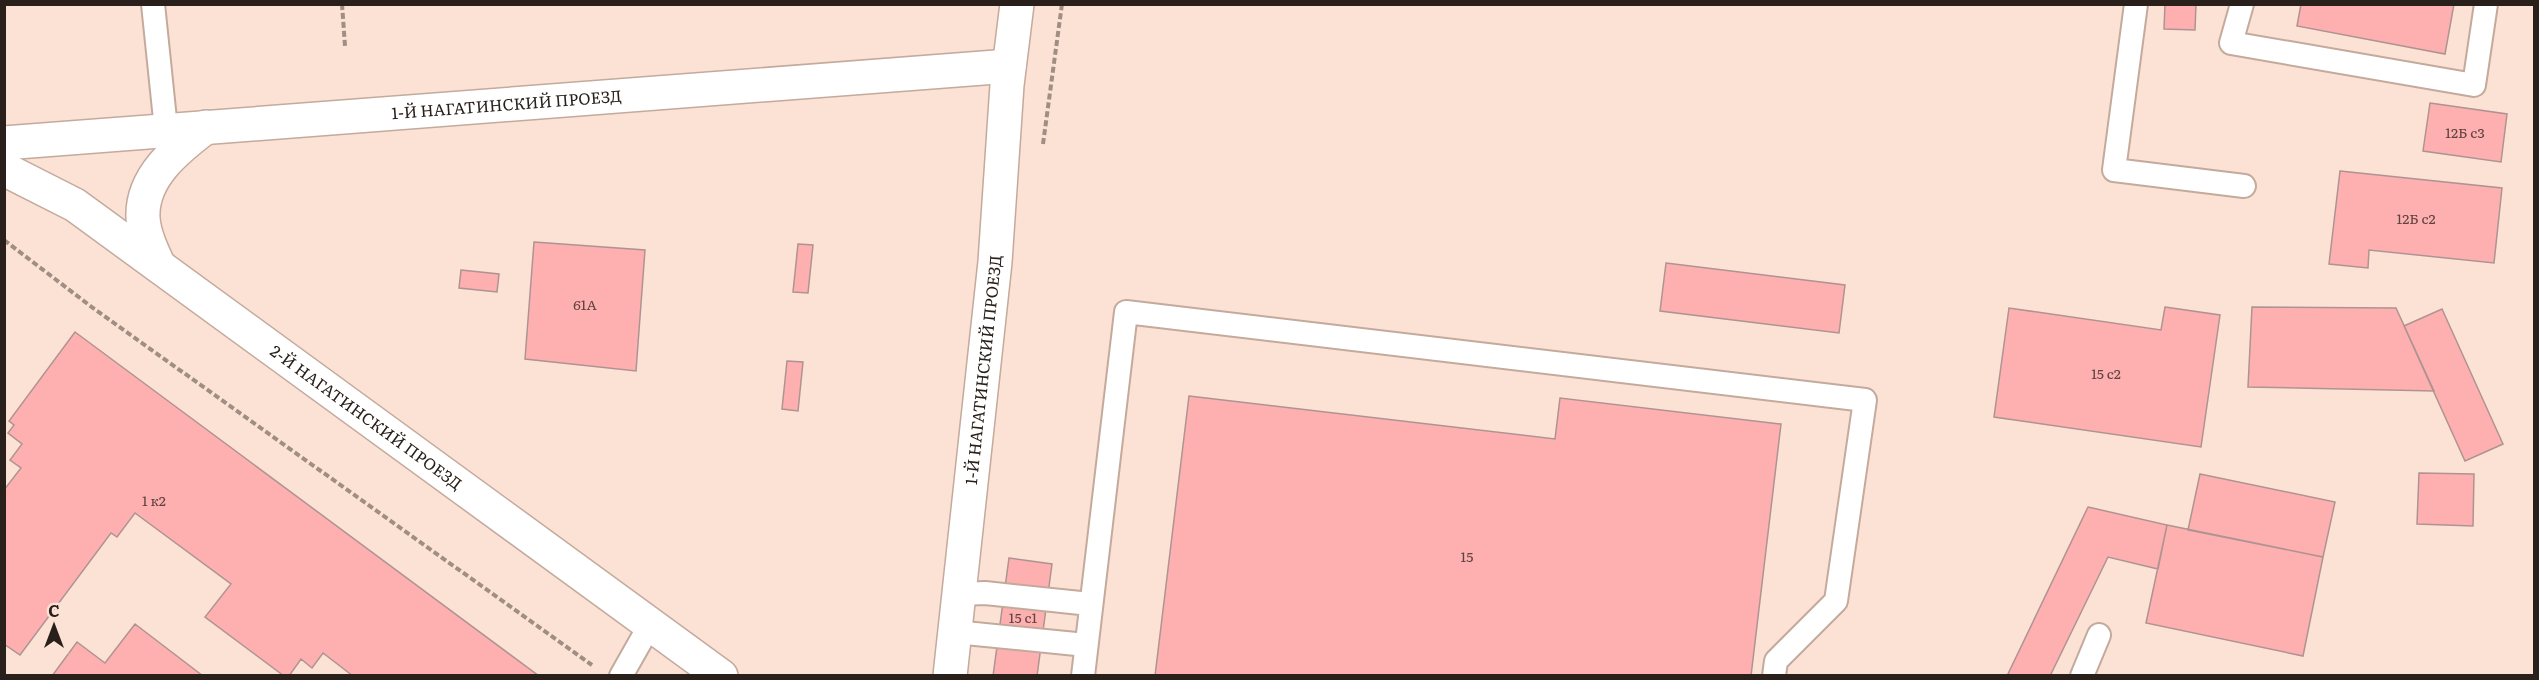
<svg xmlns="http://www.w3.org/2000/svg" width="2539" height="680" font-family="Literata,serif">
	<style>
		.building { fill: #feb0b0; stroke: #af9392; stroke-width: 1.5 }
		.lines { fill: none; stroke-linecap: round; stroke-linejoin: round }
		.lane-casing { stroke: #c3aa9d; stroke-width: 26 }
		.street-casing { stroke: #c3aa9d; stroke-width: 36 }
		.path { stroke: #a08d83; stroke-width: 4; stroke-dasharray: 6 3; stroke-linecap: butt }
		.lane { stroke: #fff; stroke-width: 22 }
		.street { stroke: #fff; stroke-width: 33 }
		.labels { text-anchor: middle; stroke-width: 6; stroke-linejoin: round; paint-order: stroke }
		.number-label { font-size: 14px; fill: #5e4440 }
		.street-label { font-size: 16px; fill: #29201b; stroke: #fce2d4 }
	</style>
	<rect width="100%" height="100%" fill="#fce2d4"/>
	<path class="building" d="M 2165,4 L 2196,4 L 2195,30 L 2164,29 Z
		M 2301,4 L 2454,4 L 2445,54 L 2297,26 Z
		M 2430,103 L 2507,114 L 2501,162 L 2423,151 Z
		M 2340,171 L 2502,188 L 2494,263 L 2369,250 L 2368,268 L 2329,264 Z
		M 534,242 L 645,250 L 636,371 L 525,359 Z
		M 798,244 L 813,245 L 808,293 L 793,292 Z
		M 1666,263 L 1845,285 L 1839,333 L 1660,311 Z
		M 461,270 L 499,274 L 497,292 L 459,288 Z
		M 2165,307 L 2220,315 L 2201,447 L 1994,417 L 2009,308 L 2161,330 Z
		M 2252,307 L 2396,308 L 2434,391 L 2248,387 Z
		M 2442,309 L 2503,444 L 2465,461 L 2404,326 Z
		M 75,332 L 539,676 L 353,676 L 323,653 L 312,668 L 301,659 L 289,676 L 284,676 L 205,617 L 231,584 L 135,513 L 117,537 L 111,533 L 20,655 L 4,644 L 4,490 L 21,468 L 10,460 L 22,444 L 8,433 L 14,425 L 9,421 Z
		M 787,361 L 803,362 L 798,411 L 782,409 Z
		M 1189,396 L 1555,439 L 1560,398 L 1781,424 L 1751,676 L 1155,676 Z
		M 2419,473 L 2474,474 L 2473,526 L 2417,524 Z
		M 2200,474 L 2335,502 L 2323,557 L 2188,530 Z
		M 2088,507 L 2167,525 L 2158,569 L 2108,557 L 2050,676 L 2007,676 Z
		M 2167,525 L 2323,557 L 2303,656 L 2146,623 Z
		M 1009,558 L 1052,564 L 1037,676 L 993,676 Z
		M 135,624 L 203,676 L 52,676 L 77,642 L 105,663 Z"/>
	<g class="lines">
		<defs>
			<path id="lane" d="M 153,4 L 166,129
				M 2136,4 L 2114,170 L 2244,186
				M 2242,4 L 2231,43 L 2474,85 L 2486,4
				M 960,594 L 985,593 L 1090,604
				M 955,632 L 1086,645
				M 621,676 L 651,623
				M 1083,676 L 1126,312 L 1865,400 L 1836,601 L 1776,661 L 1774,676
				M 2082,676 L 2099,635"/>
			<g id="street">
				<path id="s1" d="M 4,143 L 1009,66"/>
				<path id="s2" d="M 4,169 L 75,205 L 721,676"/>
				<path d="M 159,266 C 152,251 144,234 143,218 C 141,177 177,149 206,127"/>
				<path id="s3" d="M 950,676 L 995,262 L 1007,85 L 1017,4"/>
			</g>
		</defs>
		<use href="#lane" class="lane-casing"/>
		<use href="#street" class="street-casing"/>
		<path class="path" d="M 342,4 L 345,46
			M 1043,144 L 1062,4
			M 4,240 L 93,308 L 592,665"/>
		<use href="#lane" class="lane"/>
		<use href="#street" class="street"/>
	</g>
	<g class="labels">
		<g class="number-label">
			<text x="2465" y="138">12Б с3</text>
			<text x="2416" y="224">12Б с2</text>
			<text x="585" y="310">61А</text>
			<text x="2106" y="379">15 с2</text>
			<text x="154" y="506">1 к2</text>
			<text x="1467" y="562">15</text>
			<text x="1023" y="623">15 с1</text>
		</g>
		<g class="street-label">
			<text dy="6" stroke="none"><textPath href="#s1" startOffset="504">1-Й НАГАТИНСКИЙ ПРОЕЗД</textPath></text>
			<text dy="6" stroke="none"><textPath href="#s3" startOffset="308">1-Й НАГАТИНСКИЙ ПРОЕЗД</textPath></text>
			<text dy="6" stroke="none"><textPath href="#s2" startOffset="440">2-Й НАГАТИНСКИЙ ПРОЕЗД</textPath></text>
		</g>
	</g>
	<rect width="2539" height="680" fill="none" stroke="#29201b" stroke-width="12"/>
	<g transform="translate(54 626)" stroke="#fce2d4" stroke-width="4.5" paint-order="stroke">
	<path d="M0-4.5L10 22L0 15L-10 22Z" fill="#29201b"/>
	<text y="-9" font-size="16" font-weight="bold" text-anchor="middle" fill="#29201b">С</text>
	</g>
</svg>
